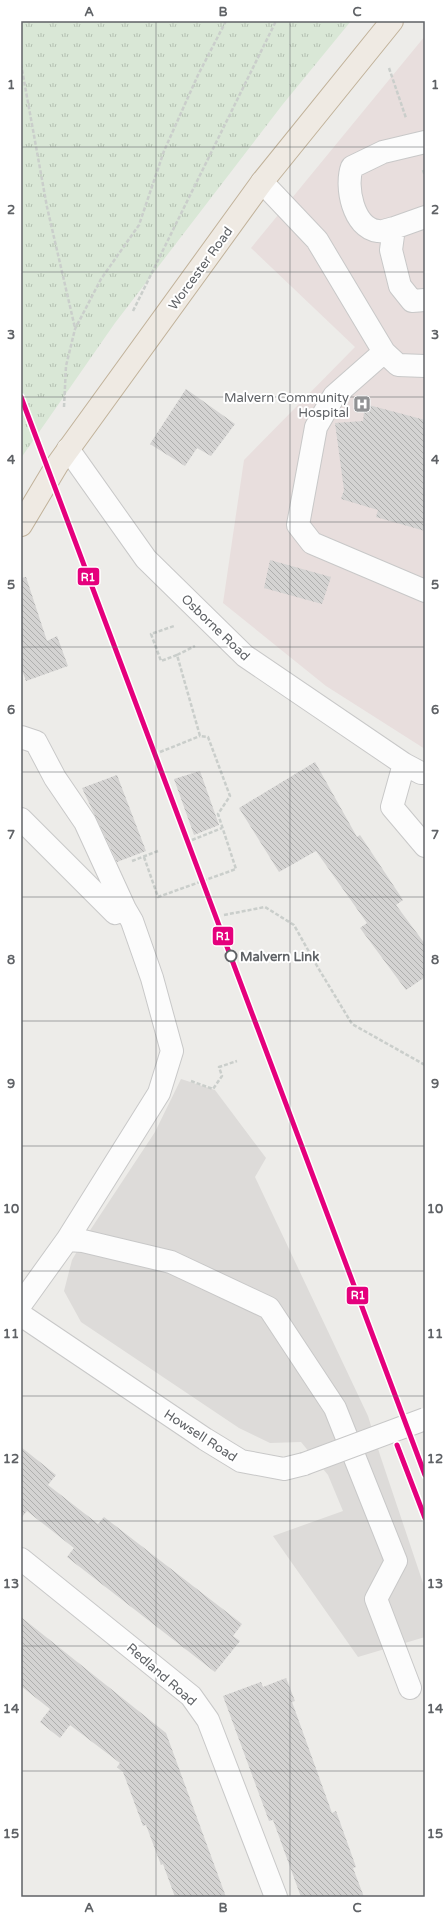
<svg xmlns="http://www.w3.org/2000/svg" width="446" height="1918" font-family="'Varela Round',sans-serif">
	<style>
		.industrial { fill: #dddbd9 }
		.medical { fill: #e8dedd }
		.grass { fill: url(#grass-tufts) }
		.building { fill: url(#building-back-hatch) }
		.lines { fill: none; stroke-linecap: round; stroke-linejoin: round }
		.minor-casing { stroke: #c8c8c8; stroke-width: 24 }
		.highway-casing { stroke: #c1b29a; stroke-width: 24 }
		.path { stroke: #cacecb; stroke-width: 2.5; stroke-dasharray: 4 2; stroke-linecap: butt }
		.minor { stroke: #fcfcfc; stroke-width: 22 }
		.highway { stroke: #efeae3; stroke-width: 22 }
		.minor-bridge-casing { stroke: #c8c8c8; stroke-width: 24; stroke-linecap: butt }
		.minor-bridge { stroke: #fcfcfc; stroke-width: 22 }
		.rail-1-casing { stroke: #fff; stroke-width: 8 }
		.rail-1 { stroke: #e5007d; stroke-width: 5 }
		.grid { fill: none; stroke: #5f6266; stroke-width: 1; stroke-opacity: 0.55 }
		.stop-dot { fill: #fff; stroke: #5f6266; stroke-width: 2 }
		.labels { text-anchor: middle; stroke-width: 4; stroke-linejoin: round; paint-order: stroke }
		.street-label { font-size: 13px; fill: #5f6266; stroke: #fff }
		.poi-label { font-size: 13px; fill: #5f6266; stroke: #fff; text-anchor: end }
		.stop-label { font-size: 13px; font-weight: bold; fill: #5f6266; stroke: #fff; text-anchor: start }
		.line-badge { stroke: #fff; stroke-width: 1.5 }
		.badge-label { font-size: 11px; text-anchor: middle; font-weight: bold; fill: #fff }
		.neatline { fill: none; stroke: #5f6266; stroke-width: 1.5 }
		.grid-label { font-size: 13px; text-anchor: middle; font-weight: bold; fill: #5f6266 }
	</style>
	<defs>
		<pattern id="grass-tufts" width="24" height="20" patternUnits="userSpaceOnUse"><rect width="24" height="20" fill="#d9e7d6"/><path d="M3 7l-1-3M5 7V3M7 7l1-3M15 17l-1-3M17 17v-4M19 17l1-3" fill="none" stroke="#b3bfb1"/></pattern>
		<pattern id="building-back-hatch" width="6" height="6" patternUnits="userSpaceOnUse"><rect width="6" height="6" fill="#d4d3d2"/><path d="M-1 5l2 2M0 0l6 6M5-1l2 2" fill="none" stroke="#afafae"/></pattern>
	</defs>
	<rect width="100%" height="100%" fill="#edece9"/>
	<path class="industrial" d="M 181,1079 L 215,1090 L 266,1158 L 255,1177 L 368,1416 L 380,1455 L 425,1589 L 425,1637 L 358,1657 L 273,1536 L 343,1511 L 328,1475 L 301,1442 L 270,1443 L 239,1428 L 81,1322 L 64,1291 L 72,1260 L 83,1241 L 155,1132 Z"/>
	<path class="medical" d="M 425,36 L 425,749 L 326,686 L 223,603 L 244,460 L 355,347 L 251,248 Z"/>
	<path class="grass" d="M 21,21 L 351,21 L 283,104 L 115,323 L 21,458 Z"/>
	<path class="building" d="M 186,389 L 235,424 L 211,456 L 197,448 L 185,466 L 150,444 Z
		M 365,404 L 425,420 L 425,531 L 376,517 L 378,510 L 341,499 L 344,490 L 335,423 L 363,421 Z
		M 270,560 L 331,577 L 322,604 L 264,588 Z
		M 26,577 L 47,641 L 57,636 L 68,666 L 26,681 L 21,667 L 21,578 Z
		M 315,762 L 357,837 L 360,835 L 403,900 L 396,905 L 425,944 L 425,977 L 406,990 L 360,928 L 367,923 L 316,851 L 279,872 L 239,808 Z
		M 200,771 L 219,825 L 194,835 L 174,779 Z
		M 117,775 L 146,851 L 117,862 L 82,788 Z
		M 21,1447 L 56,1475 L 48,1485 L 98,1524 L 104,1517 L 242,1624 L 233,1636 L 240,1641 L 215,1672 L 67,1557 L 74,1548 L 27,1511 L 21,1518 Z
		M 21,1617 L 166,1733 L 226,1897 L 175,1897 L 163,1864 L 161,1865 L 146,1825 L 143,1826 L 123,1772 L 117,1767 L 120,1763 L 70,1725 L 60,1738 L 40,1722 L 50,1709 L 21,1686 Z
		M 286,1678 L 295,1701 L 292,1702 L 332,1813 L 336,1811 L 356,1867 L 353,1868 L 364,1897 L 301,1897 L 273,1820 L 269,1821 L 223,1696 L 261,1682 L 263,1687 Z"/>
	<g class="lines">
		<defs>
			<path id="minor" d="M 262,182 L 317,240 L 384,352 L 398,365 L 425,366
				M 425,217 L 394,228 L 391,250 L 400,286 L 412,301 L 425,300
				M 394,228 C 389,229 383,232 378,231 C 353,228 345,186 352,167 L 383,152 L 425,142
				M 384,352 L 334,396 L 316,427 L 298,525 L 312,543 L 425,591
				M 68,449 L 146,559 L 245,656 L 404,764 L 421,773 L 425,773
				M 21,737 L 36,742 L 55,778 L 85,822 L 125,909
				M 404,764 L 392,807 L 425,846
				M 21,819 L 115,913 L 125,909 L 132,921 L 152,978 L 172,1051 L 159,1093 L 67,1240 L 21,1304
				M 67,1240 L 83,1241 L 171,1262 L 269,1308 L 335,1408 L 396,1561 L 376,1599 L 410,1688
				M 21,1315 L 205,1439 L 241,1461 L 284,1469 L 304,1464
				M 21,1559 L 191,1696 L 208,1720 L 276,1897"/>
			<path id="highway" d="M 21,525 L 57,465 L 262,182 L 392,21"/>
		</defs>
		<use href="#minor" class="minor-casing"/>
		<use href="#highway" class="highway-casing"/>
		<path class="path" d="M 21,64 L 47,207 L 75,328
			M 389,68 L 406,118
			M 423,170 L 425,176
			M 133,311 L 276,21
			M 64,407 L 66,366 L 75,329 L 101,279 L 139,225 L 164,151 L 198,75 L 226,21
			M 177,655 L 195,646
			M 160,752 L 200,736
			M 192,840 L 222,828
			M 144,857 L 158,897 L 236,869 L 218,814 L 230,796 L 208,737 L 200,736 L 177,655 L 161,661 L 151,634 L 174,626
			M 132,861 L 158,851
			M 224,915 L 265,907 L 294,925 L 317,966 L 352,1024 L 425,1065
			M 191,1081 L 213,1089 L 222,1076 L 219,1067 L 237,1061"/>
		<use href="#minor" class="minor"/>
		<use href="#highway" class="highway"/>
		<defs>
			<path id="minor-bridge" d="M 304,1464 L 425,1419"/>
		</defs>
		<use href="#minor-bridge" class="minor-bridge-casing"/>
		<use href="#minor-bridge" class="minor-bridge"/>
		<defs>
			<path id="rail-1" d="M 21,397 L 425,1475
				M 397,1445 L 425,1518"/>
		</defs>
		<use href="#rail-1" class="rail-1-casing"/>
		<use href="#rail-1" class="rail-1"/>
	</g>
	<path class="grid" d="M 156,21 L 156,1897M 290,21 L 290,1897M 21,147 L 425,147M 21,272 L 425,272M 21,397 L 425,397M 21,522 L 425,522M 21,647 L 425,647M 21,772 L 425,772M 21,897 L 425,897M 21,1021 L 425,1021M 21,1146 L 425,1146M 21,1271 L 425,1271M 21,1396 L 425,1396M 21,1521 L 425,1521M 21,1646 L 425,1646M 21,1771 L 425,1771"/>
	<defs>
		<symbol id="hospital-square" viewBox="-11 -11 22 22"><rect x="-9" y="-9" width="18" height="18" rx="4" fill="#919294" stroke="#fff"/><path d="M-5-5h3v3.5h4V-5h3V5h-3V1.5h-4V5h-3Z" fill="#fff"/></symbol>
	</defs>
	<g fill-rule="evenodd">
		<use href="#hospital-square" x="352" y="394" width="20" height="20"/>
	</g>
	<circle class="stop-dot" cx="231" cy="956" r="5.5"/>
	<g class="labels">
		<g class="street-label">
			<text transform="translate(200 268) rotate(-54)" y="5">Worcester Road</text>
			<text transform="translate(216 627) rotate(44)" y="5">Osborne Road</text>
			<text transform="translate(201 1435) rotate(33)" y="5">Howsell Road</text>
			<text transform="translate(162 1674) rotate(41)" y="5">Redland Road</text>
		</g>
		<g class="poi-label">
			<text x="349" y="402">Malvern Community<tspan x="349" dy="15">Hospital</tspan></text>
		</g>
		<g class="stop-label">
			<text x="240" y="961">Malvern Link</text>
		</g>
	</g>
	<g class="line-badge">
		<rect x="77" y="567" width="23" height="19" rx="4" fill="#e5007d"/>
		<rect x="212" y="926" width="22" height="20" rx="4" fill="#e5007d"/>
		<rect x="346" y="1286" width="23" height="19" rx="4" fill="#e5007d"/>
	</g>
	<g class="badge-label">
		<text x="88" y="581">R1</text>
		<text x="223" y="940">R1</text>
		<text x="358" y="1299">R1</text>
	</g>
	<rect width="446" height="1918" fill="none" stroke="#ffffff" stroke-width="44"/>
	<rect x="22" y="22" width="402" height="1874" class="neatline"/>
	<g class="grid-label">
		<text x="89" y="16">A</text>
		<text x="223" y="16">B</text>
		<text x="357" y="16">C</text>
		<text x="11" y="89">1</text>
		<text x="435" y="89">1</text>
		<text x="11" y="214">2</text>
		<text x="435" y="214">2</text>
		<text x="11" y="339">3</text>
		<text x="435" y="339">3</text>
		<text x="11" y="464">4</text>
		<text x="435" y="464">4</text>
		<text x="11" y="589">5</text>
		<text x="435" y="589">5</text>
		<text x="11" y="714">6</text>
		<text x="435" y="714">6</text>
		<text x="11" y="839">7</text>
		<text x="435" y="839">7</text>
		<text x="11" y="964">8</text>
		<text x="435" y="964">8</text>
		<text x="11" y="1088">9</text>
		<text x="435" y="1088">9</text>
		<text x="11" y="1213">10</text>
		<text x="435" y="1213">10</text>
		<text x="11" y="1338">11</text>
		<text x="435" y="1338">11</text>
		<text x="11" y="1463">12</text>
		<text x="435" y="1463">12</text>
		<text x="11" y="1588">13</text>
		<text x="435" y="1588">13</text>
		<text x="11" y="1713">14</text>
		<text x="435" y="1713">14</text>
		<text x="11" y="1838">15</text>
		<text x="435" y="1838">15</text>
		<text x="89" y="1912">A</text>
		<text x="223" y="1912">B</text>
		<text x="357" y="1912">C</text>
	</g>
</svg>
